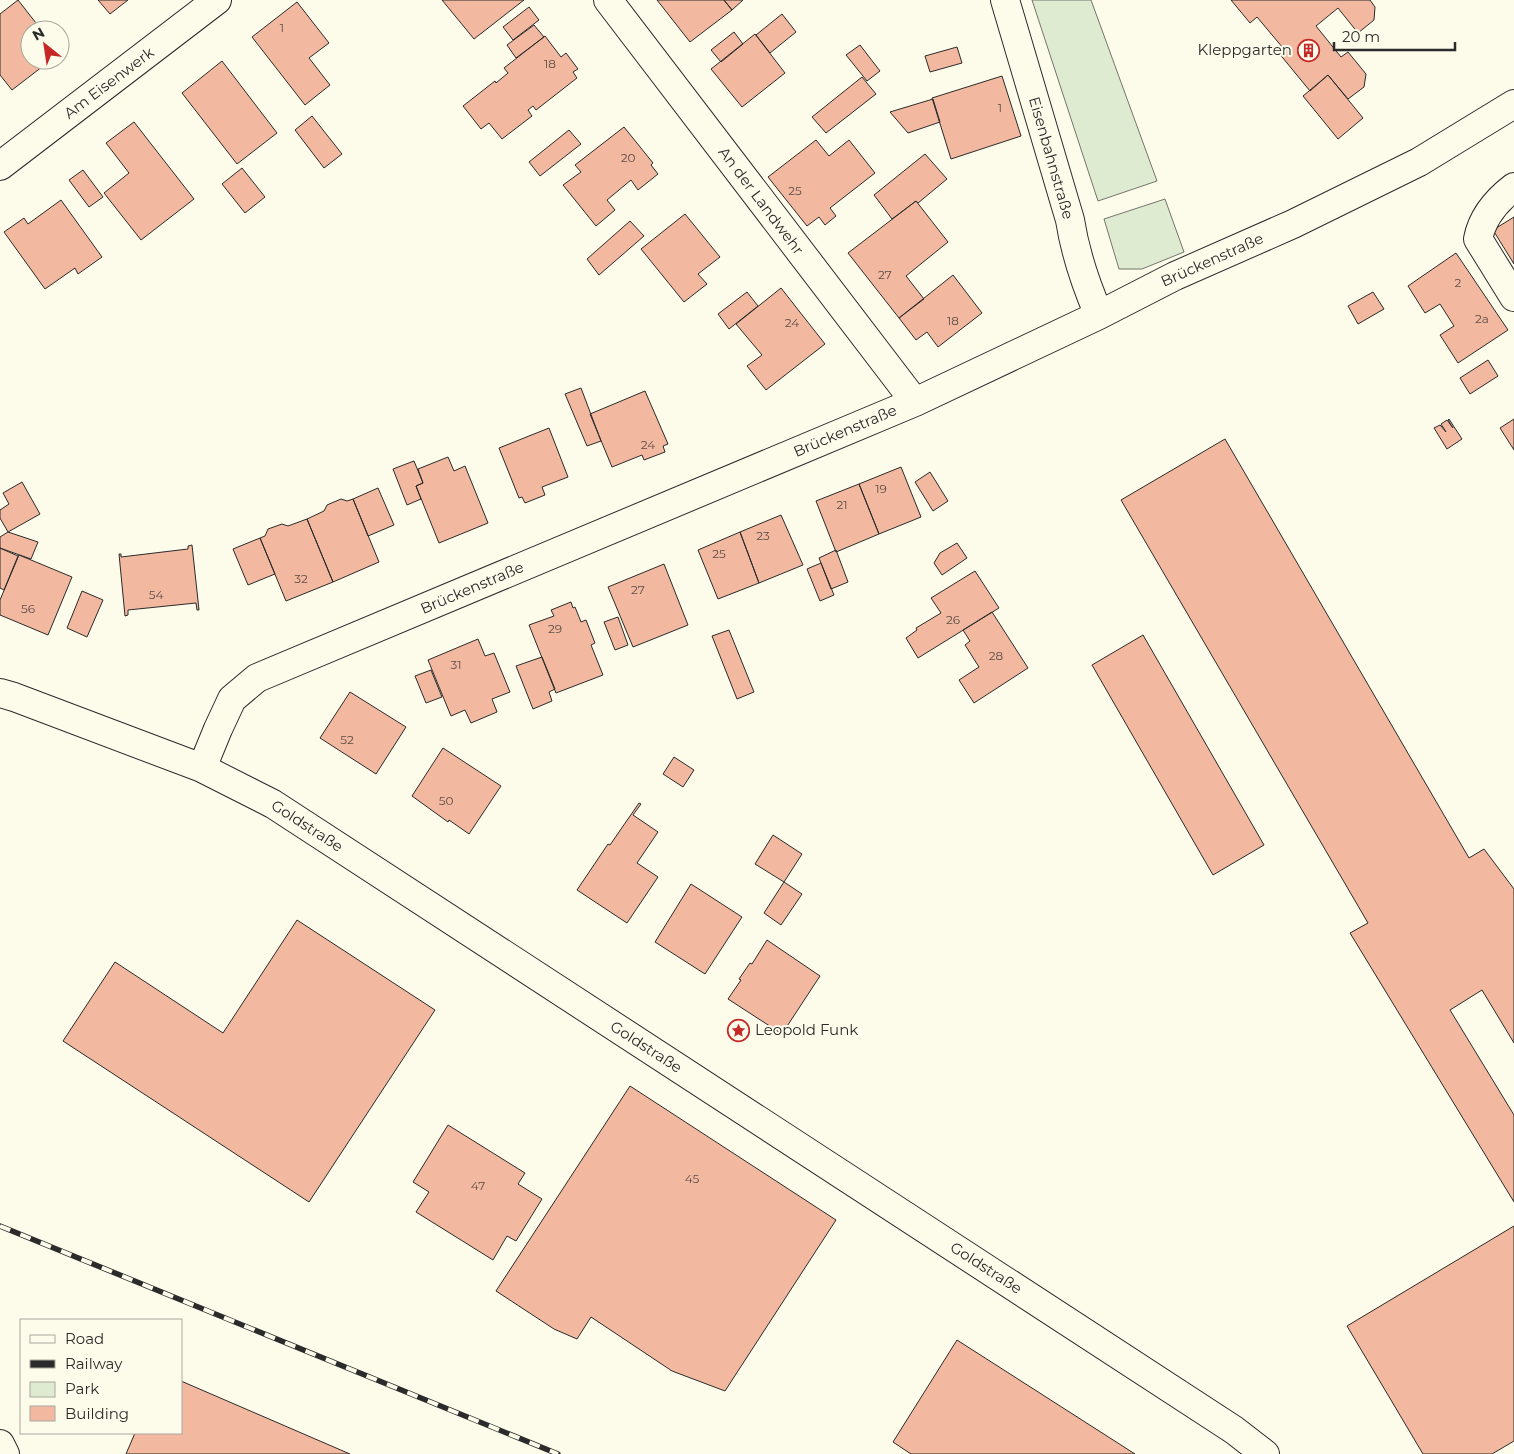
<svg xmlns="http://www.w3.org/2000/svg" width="1514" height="1454" font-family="Montserrat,sans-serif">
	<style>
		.green { fill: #deebd1; stroke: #74746e }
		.building { fill: #f2b8a0; stroke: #2b2b2b }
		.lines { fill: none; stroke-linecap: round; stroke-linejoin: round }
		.minor-casing { stroke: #2b2b2b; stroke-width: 30 }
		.minor { stroke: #fdfbea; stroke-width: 28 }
		.rail-casing { stroke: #2b2b2b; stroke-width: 5.5 }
		.rail { stroke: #fdfbea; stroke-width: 4; stroke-dasharray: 11; stroke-linecap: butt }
		.labels { text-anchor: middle; stroke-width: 4; stroke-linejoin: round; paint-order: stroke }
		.number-label { font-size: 12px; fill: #5d4e48 }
		.poi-label { font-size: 15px; fill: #2b2b2b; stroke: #fdfbea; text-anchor: end }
		.street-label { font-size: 15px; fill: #2b2b2b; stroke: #fdfbea }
	</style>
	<rect width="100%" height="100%" fill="#fdfbea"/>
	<path class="green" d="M 1032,0 L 1091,0 L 1157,181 L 1098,201 Z
		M 1165,199 L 1184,252 L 1142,269 L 1119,269 L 1104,219 Z"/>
	<path class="building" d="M 18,0 L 36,23 L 29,28 L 30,30 L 30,60 L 51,60 L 12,90 L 0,75 L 0,14 Z
		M 98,0 L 128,0 L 110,14 Z
		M 442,0 L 524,0 L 474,39 Z
		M 657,0 L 724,0 L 732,10 L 690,42 Z
		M 724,0 L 743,0 L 732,10 Z
		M 1231,0 L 1370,0 L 1375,7 L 1374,20 L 1358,33 L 1338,8 L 1316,26 L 1341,57 L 1348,52 L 1366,74 L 1364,87 L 1348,99 L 1328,75 L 1310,91 L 1278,52 L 1283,48 L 1257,17 L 1250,23 Z
		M 297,2 L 329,43 L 309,58 L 330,85 L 305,105 L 252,37 Z
		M 529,7 L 539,20 L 513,40 L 503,27 Z
		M 782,14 L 796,32 L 770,53 L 756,35 Z
		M 534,25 L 544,37 L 516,58 L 507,45 Z
		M 734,32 L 743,44 L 721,62 L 711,50 Z
		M 755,34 L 785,73 L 742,107 L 711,69 Z
		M 545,36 L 561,57 L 566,53 L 578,69 L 573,72 L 577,78 L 536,110 L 533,106 L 528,110 L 532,116 L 502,139 L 489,123 L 481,129 L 463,106 L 495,81 L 496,83 L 508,73 L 504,68 Z
		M 860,45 L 880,71 L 867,81 L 846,55 Z
		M 957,47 L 962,63 L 930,72 L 925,56 Z
		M 222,61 L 277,133 L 237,164 L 182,93 Z
		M 1328,75 L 1363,118 L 1338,139 L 1303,96 Z
		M 1002,76 L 1021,136 L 951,159 L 932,98 Z
		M 862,77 L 876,94 L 826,133 L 812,117 Z
		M 933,99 L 940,122 L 908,133 L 890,112 Z
		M 312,116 L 342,154 L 324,168 L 295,130 Z
		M 134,122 L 194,199 L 141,240 L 104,193 L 129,173 L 106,143 Z
		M 624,127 L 653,163 L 651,165 L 658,174 L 638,190 L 631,180 L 607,200 L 615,210 L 596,226 L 563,185 L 581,172 L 575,165 Z
		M 569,130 L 581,144 L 540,176 L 529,162 Z
		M 816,140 L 829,156 L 849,140 L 875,173 L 830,208 L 836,216 L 825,225 L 819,217 L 807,226 L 768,177 Z
		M 925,154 L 947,179 L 918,203 L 916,201 L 892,219 L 874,195 Z
		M 242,168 L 265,197 L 245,213 L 222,184 Z
		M 83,170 L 103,197 L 89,207 L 69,180 Z
		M 61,200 L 102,257 L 78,274 L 75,268 L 45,289 L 4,232 L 24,218 L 28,224 Z
		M 916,201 L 948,242 L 906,276 L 924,299 L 899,318 L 848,253 Z
		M 685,214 L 720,257 L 698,274 L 707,284 L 684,302 L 641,249 Z
		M 1514,217 L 1514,264 L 1493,230 Z
		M 630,221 L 644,236 L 599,275 L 587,259 Z
		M 1456,253 L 1508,330 L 1458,363 L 1440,335 L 1454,326 L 1440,304 L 1425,313 L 1408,286 Z
		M 953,275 L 982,313 L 938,347 L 927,332 L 916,340 L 899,318 Z
		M 781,288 L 825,344 L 766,390 L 747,366 L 762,355 L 736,324 Z
		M 747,292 L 758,306 L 729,329 L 718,314 Z
		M 1373,292 L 1384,309 L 1358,324 L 1348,306 Z
		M 1488,360 L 1498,376 L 1470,394 L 1460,378 Z
		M 581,388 L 601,441 L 587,446 L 565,394 Z
		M 645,391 L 668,444 L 663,446 L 665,452 L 644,460 L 642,455 L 612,467 L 590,414 Z
		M 1449,419 L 1462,439 L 1447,449 L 1434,428 L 1440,425 L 1446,432 L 1441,424 L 1447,420 L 1453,428 L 1448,420 Z
		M 1514,419 L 1514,450 L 1500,428 Z
		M 549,428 L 568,477 L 542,487 L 545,495 L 525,503 L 522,497 L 519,498 L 499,448 Z
		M 1225,439 L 1469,858 L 1484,849 L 1514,889 L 1514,1043 L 1482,990 L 1450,1010 L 1514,1115 L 1514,1202 L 1350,933 L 1368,923 L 1121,500 Z
		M 448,457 L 454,471 L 465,466 L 488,523 L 439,543 L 416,486 L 423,483 L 418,469 Z
		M 414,461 L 423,483 L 416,486 L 421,499 L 407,505 L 393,469 Z
		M 901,467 L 921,517 L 879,534 L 859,484 Z
		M 930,472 L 948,501 L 933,511 L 915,482 Z
		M 22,482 L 40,514 L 8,532 L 0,518 L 0,510 L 9,504 L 3,493 Z
		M 859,484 L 879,534 L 836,552 L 816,501 Z
		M 378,488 L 394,525 L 368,536 L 353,499 Z
		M 341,499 L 347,501 L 353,499 L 379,562 L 333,582 L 307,519 L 324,511 L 327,505 Z
		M 781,515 L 803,565 L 759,583 L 740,532 Z
		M 307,519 L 333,582 L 286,601 L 260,538 L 265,536 L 268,529 L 282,524 L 288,526 Z
		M 8,532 L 38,542 L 31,559 L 0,548 L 0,537 Z
		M 740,532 L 759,583 L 718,599 L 698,550 Z
		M 260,538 L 275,574 L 248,585 L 233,549 Z
		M 957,543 L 967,558 L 942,575 L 934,563 L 940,553 Z
		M 192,545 L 199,610 L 197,610 L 196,603 L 128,610 L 128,615 L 125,616 L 119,554 L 121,554 L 121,557 L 188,549 L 188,546 Z
		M 0,548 L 18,556 L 4,590 L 0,588 Z
		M 836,550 L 848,582 L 831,589 L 819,558 Z
		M 19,555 L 72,577 L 48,635 L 0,615 L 0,600 Z
		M 821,563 L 834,595 L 820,601 L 807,569 Z
		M 664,564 L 688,625 L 633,647 L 608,587 Z
		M 975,571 L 999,608 L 918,658 L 906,638 L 917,630 L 916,628 L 941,613 L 931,598 Z
		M 82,591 L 103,600 L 87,637 L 67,628 Z
		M 571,602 L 573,608 L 575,607 L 581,622 L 586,620 L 595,643 L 591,645 L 603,675 L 556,693 L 529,625 L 554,616 L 551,610 Z
		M 992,612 L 1028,668 L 974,703 L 959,680 L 979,667 L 965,645 L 970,641 L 963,630 Z
		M 618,617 L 628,645 L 615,650 L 604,622 Z
		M 729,630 L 754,692 L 737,699 L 712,636 Z
		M 1143,635 L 1264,845 L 1213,875 L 1092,665 Z
		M 478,639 L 485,656 L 494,653 L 510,692 L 492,699 L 497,712 L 471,723 L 465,710 L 451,716 L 428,660 Z
		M 542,657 L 555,689 L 549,692 L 552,701 L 533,709 L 516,666 Z
		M 431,670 L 442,697 L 426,703 L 415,676 Z
		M 350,692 L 406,727 L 376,774 L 320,738 Z
		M 443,748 L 501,786 L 469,834 L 449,820 L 448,822 L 412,796 Z
		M 674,757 L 694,770 L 683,787 L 663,774 Z
		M 639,803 L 641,804 L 633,815 L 658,832 L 637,863 L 658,877 L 627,923 L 577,890 L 608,844 L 610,845 Z
		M 773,835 L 802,854 L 784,882 L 755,864 Z
		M 784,882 L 802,894 L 781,925 L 764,913 Z
		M 691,884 L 742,917 L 705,974 L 655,942 Z
		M 297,920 L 435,1010 L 309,1202 L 63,1041 L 115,962 L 223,1033 Z
		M 767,940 L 820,976 L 782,1034 L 728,999 L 741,980 L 739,979 L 750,963 L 752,964 Z
		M 630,1086 L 836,1220 L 725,1391 L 672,1371 L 591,1317 L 577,1339 L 554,1329 L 496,1291 Z
		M 448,1125 L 525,1173 L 518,1184 L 542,1199 L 516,1241 L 507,1236 L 493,1260 L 416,1212 L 429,1192 L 413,1182 Z
		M 1514,1226 L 1514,1441 L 1492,1454 L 1423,1454 L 1347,1326 Z
		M 957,1340 L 1135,1454 L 911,1454 L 893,1442 Z
		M 181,1381 L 350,1454 L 126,1454 L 135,1433 L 181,1433 Z"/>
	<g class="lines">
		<defs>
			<path id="minor" d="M 608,0 L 915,402
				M 1005,0 L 1070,220 C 1075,252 1086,285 1099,315
				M 0,166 L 217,0
				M 1514,187 C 1497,200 1482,218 1478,239 L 1514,297
				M 0,693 L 14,697 L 202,768 L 273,804 L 1234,1430 L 1265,1454
				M 202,768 L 218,729 L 232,699 L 257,678 L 915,402 L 1099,315 L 1175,276 L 1293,224 L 1419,162 L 1514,104
				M 0,1444 L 5,1454"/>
		</defs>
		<use href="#minor" class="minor-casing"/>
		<use href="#minor" class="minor"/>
		<defs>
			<path id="rail" d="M 0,1226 L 558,1454"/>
		</defs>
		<use href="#rail" class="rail-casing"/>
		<use href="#rail" class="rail"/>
	</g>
	<defs>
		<symbol id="building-ring" viewBox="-11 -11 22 22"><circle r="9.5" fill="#fdfbea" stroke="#c62828" stroke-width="1.5"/><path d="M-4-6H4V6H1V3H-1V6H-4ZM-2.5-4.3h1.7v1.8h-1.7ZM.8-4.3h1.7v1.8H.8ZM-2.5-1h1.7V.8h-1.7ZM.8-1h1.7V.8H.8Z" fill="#c62828"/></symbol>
		<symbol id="sight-ring" viewBox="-11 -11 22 22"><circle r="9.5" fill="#fdfbea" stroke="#c62828" stroke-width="1.5"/><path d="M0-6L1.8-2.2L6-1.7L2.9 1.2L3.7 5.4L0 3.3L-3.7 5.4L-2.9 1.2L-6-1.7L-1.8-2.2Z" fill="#c62828"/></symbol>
	</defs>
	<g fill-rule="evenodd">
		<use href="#building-ring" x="1296" y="38" width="25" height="25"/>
		<use href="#sight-ring" x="726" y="1018" width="25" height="25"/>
	</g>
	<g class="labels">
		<g class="number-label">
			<text x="282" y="32">1</text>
			<text x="550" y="68">18</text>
			<text x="1000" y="112">1</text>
			<text x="628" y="162">20</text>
			<text x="795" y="195">25</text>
			<text x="885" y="279">27</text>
			<text x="1458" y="287">2</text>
			<text x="1482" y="323">2a</text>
			<text x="953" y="325">18</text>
			<text x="792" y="327">24</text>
			<text x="648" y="449">24</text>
			<text x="881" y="493">19</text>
			<text x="842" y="509">21</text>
			<text x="763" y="540">23</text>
			<text x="719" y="558">25</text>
			<text x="301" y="583">32</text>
			<text x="638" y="594">27</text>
			<text x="156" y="599">54</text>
			<text x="28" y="613">56</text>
			<text x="953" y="624">26</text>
			<text x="555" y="633">29</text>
			<text x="996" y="660">28</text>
			<text x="456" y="669">31</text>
			<text x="347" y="744">52</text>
			<text x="446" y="805">50</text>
			<text x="692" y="1183">45</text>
			<text x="478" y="1190">47</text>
		</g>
		<g class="poi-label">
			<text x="1292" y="55">Kleppgarten</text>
			<text x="755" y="1035" text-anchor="start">Leopold Funk</text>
		</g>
		<g class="street-label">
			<text transform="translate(109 83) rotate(-37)" y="5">Am Eisenwerk</text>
			<text transform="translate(1051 158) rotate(74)" y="5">Eisenbahnstraße</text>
			<text transform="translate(761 201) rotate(53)" y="5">An der Landwehr</text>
			<text transform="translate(1212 260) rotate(-24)" y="5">Brückenstraße</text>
			<text transform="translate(845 431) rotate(-23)" y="5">Brückenstraße</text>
			<text transform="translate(472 588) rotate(-23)" y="5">Brückenstraße</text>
			<text transform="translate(307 826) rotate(33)" y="5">Goldstraße</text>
			<text transform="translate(646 1047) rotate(33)" y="5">Goldstraße</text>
			<text transform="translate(986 1268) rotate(33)" y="5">Goldstraße</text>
		</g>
	</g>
	<rect x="20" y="1319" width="162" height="115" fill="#fdfbea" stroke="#a9a89e"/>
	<rect x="30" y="1335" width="25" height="8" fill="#fdfbea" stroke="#a9a89e"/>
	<text x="65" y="1344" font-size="15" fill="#2b2b2b">Road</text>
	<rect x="30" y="1360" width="25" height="8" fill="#2b2b2b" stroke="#a9a89e"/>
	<text x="65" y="1369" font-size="15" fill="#2b2b2b">Railway</text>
	<rect x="30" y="1382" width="25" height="15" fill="#deebd1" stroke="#a9a89e"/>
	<text x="65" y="1394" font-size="15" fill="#2b2b2b">Park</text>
	<rect x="30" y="1406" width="25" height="15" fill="#f2b8a0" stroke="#a9a89e"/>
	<text x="65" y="1419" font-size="15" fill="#2b2b2b">Building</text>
	<g transform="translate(45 45) rotate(330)"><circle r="24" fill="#fdfbea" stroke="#a9a89e"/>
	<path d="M0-4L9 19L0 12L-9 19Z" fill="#c62828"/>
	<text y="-8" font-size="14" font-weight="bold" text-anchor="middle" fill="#2b2b2b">N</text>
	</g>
	<path d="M1334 42v8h121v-8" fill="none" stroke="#2b2b2b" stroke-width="2.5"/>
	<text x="1342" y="42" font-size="15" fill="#2b2b2b" stroke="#fdfbea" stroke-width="4" paint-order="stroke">20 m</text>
</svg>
